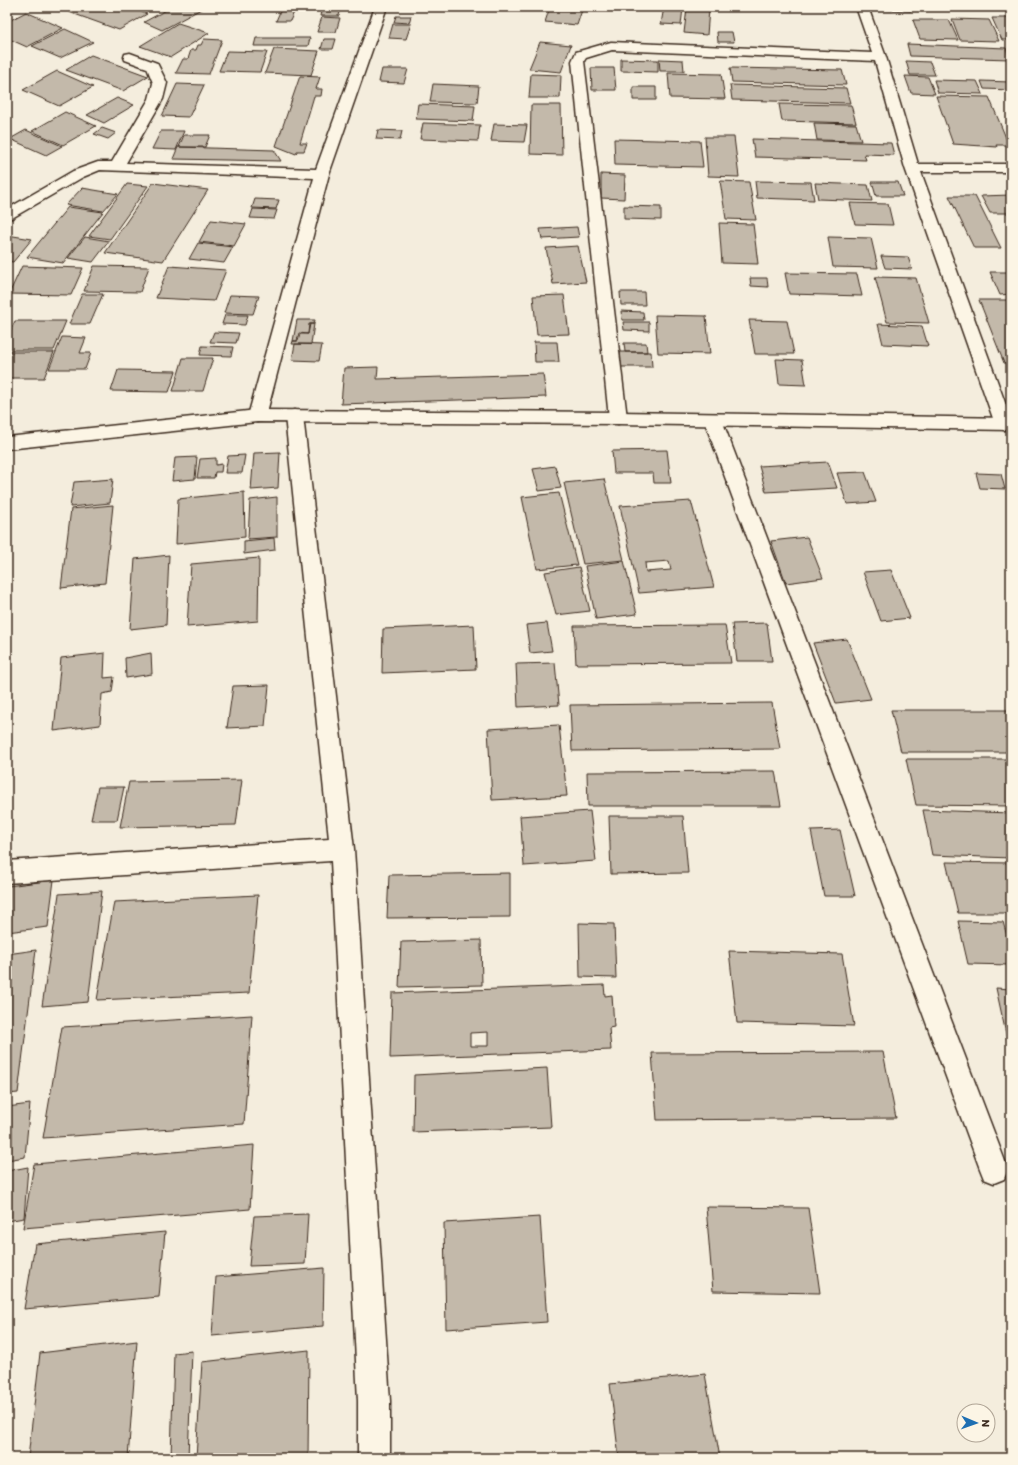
<svg xmlns="http://www.w3.org/2000/svg" width="1018" height="1465" font-family="Itim,sans-serif">
	<style>
		.building { fill: #c3b9aa; stroke: #3b2a1e; fill-rule: evenodd }
		.lines { fill: none; stroke-linecap: round; stroke-linejoin: round }
		.street-casing { stroke: #3b2a1e; stroke-width: 3 }
		.secondary-casing { stroke: #3b2a1e; stroke-width: 3 }
		.street { fill: #fcf5e5; fill-rule: evenodd }
		.secondary { fill: #fcf5e5; fill-rule: evenodd }
	</style>
	<rect width="100%" height="100%" fill="#f4eddd"/>
	<filter id="ink" filterUnits="userSpaceOnUse"><feTurbulence type="fractalNoise" baseFrequency=".025" numOctaves="2"/><feDisplacementMap in="SourceGraphic" scale="8" xChannelSelector="R" yChannelSelector="G"/><feConvolveMatrix kernelMatrix="1 2 1 2 8 2 1 2 1" color-interpolation-filters="sRGB"/></filter>
	<g filter="url(#ink)">
		<path class="building" d="M 55,7 L 129,7 L 147,14 L 119,30 Z
			M 172,7 L 203,8 L 162,30 L 144,22 Z
			M 282,7 L 318,7 L 316,11 L 295,10 L 290,21 L 276,21 Z
			M 322,7 L 341,7 L 339,16 L 320,16 Z
			M 550,7 L 583,7 L 577,25 L 545,22 Z
			M 664,7 L 683,8 L 681,25 L 661,24 Z
			M 884,7 L 910,7 L 911,11 L 885,10 Z
			M 687,8 L 709,9 L 707,35 L 684,33 Z
			M 26,12 L 63,28 L 27,47 L 7,38 L 7,22 Z
			M 396,16 L 411,16 L 409,23 L 394,22 Z
			M 322,17 L 340,18 L 336,32 L 317,32 Z
			M 992,18 L 1011,18 L 1011,40 L 1002,40 Z
			M 952,19 L 989,20 L 999,41 L 960,40 Z
			M 913,20 L 949,20 L 958,40 L 920,39 Z
			M 178,23 L 209,33 L 171,57 L 140,46 Z
			M 393,24 L 411,24 L 406,39 L 389,38 Z
			M 65,29 L 93,42 L 60,58 L 32,46 Z
			M 717,32 L 732,32 L 734,42 L 718,42 Z
			M 256,38 L 310,38 L 308,46 L 254,46 Z
			M 204,39 L 222,40 L 209,74 L 176,73 L 183,59 L 188,59 L 191,50 L 196,50 L 198,45 L 201,45 Z
			M 324,39 L 336,39 L 333,49 L 321,49 Z
			M 540,42 L 571,45 L 561,72 L 529,69 Z
			M 907,44 L 1006,48 L 1010,59 L 910,56 Z
			M 274,49 L 319,51 L 311,75 L 265,73 Z
			M 227,51 L 267,52 L 260,72 L 219,71 Z
			M 91,55 L 148,76 L 123,91 L 66,70 Z
			M 621,59 L 658,60 L 658,72 L 621,71 Z
			M 659,59 L 683,60 L 684,71 L 660,71 Z
			M 906,61 L 930,62 L 935,75 L 910,75 Z
			M 591,68 L 614,68 L 616,90 L 592,90 Z
			M 730,68 L 842,70 L 846,85 L 732,82 Z
			M 382,69 L 408,69 L 404,83 L 379,82 Z
			M 57,71 L 93,87 L 59,106 L 23,90 Z
			M 668,73 L 721,74 L 725,99 L 670,98 Z
			M 531,74 L 561,75 L 560,98 L 529,98 Z
			M 300,76 L 320,77 L 316,89 L 322,89 L 321,96 L 314,96 L 300,143 L 307,143 L 304,151 L 297,151 L 296,154 L 276,146 Z
			M 905,76 L 928,77 L 935,94 L 911,93 Z
			M 934,80 L 977,81 L 983,94 L 938,93 Z
			M 981,81 L 1010,82 L 1011,90 L 984,89 Z
			M 177,84 L 204,85 L 189,117 L 162,116 Z
			M 433,84 L 479,86 L 477,103 L 430,102 Z
			M 730,85 L 846,88 L 850,103 L 732,100 Z
			M 633,87 L 656,87 L 656,100 L 633,100 Z
			M 936,96 L 989,97 L 1009,145 L 996,145 L 997,147 L 953,144 Z
			M 117,98 L 134,105 L 104,123 L 87,115 Z
			M 418,104 L 475,106 L 473,121 L 416,119 Z
			M 779,104 L 851,105 L 856,123 L 782,121 Z
			M 531,105 L 561,105 L 562,155 L 530,154 Z
			M 65,112 L 96,126 L 63,145 L 32,131 Z
			M 423,123 L 480,125 L 478,141 L 420,139 Z
			M 814,123 L 856,124 L 861,141 L 817,140 Z
			M 494,124 L 527,125 L 524,142 L 491,141 Z
			M 102,128 L 116,133 L 108,139 L 94,134 Z
			M 26,130 L 62,146 L 46,155 L 10,139 Z
			M 378,130 L 402,131 L 400,140 L 376,139 Z
			M 161,131 L 184,131 L 176,150 L 152,149 Z
			M 184,135 L 210,135 L 205,147 L 179,147 Z
			M 705,137 L 734,137 L 739,177 L 708,176 Z
			M 614,139 L 700,141 L 703,167 L 615,165 Z
			M 752,139 L 891,143 L 894,155 L 864,154 L 866,160 L 755,157 Z
			M 178,147 L 274,150 L 281,161 L 173,159 Z
			M 601,174 L 625,175 L 624,199 L 601,198 Z
			M 720,181 L 749,182 L 756,220 L 726,219 Z
			M 755,181 L 811,182 L 814,200 L 757,198 Z
			M 872,182 L 898,182 L 903,196 L 876,196 Z
			M 153,183 L 208,190 L 163,261 L 105,253 Z
			M 815,183 L 868,185 L 872,201 L 818,199 Z
			M 127,184 L 148,186 L 110,239 L 89,236 Z
			M 82,188 L 118,194 L 103,211 L 66,205 Z
			M 1011,195 L 1011,213 L 990,213 L 981,196 Z
			M 949,196 L 975,196 L 1001,248 L 974,248 Z
			M 255,199 L 279,200 L 276,209 L 252,208 Z
			M 850,203 L 888,204 L 893,225 L 855,224 Z
			M 624,206 L 661,207 L 661,220 L 624,219 Z
			M 68,207 L 103,212 L 63,263 L 27,257 Z
			M 253,209 L 277,210 L 274,219 L 250,218 Z
			M 211,220 L 246,224 L 234,246 L 199,242 Z
			M 719,223 L 753,224 L 758,264 L 722,263 Z
			M 577,227 L 579,237 L 542,239 L 540,229 Z
			M 7,235 L 32,239 L 13,262 L 7,261 Z
			M 85,237 L 109,241 L 93,262 L 68,258 Z
			M 828,237 L 871,238 L 878,268 L 833,267 Z
			M 198,243 L 233,247 L 224,263 L 189,259 Z
			M 578,246 L 586,282 L 553,284 L 546,248 Z
			M 881,256 L 908,257 L 912,269 L 885,268 Z
			M 22,266 L 83,268 L 71,295 L 9,294 Z
			M 94,266 L 149,267 L 140,292 L 84,291 Z
			M 169,266 L 226,270 L 214,301 L 156,298 Z
			M 990,272 L 1011,272 L 1011,294 L 1000,295 Z
			M 785,273 L 857,274 L 862,296 L 789,294 Z
			M 875,277 L 916,278 L 929,323 L 887,322 Z
			M 750,278 L 767,278 L 768,287 L 751,286 Z
			M 620,292 L 644,292 L 645,305 L 621,305 Z
			M 82,294 L 103,294 L 90,324 L 69,324 Z
			M 230,295 L 259,296 L 253,314 L 224,313 Z
			M 564,295 L 569,334 L 537,335 L 533,296 Z
			M 979,300 L 1011,300 L 1011,363 L 1004,363 Z
			M 621,311 L 643,312 L 644,320 L 622,320 Z
			M 225,315 L 248,315 L 245,325 L 222,324 Z
			M 655,315 L 706,316 L 710,354 L 658,353 Z
			M 297,320 L 315,320 L 314,324 L 309,324 L 308,334 L 299,333 L 297,341 L 293,341 Z
			M 749,320 L 787,321 L 794,354 L 755,354 Z
			M 15,321 L 66,321 L 54,350 L 7,350 L 7,338 Z
			M 623,322 L 649,322 L 649,331 L 624,330 Z
			M 310,324 L 314,324 L 311,344 L 292,344 L 293,341 L 298,341 L 300,334 L 308,334 Z
			M 878,324 L 922,326 L 928,346 L 883,344 Z
			M 214,332 L 239,333 L 236,343 L 210,342 Z
			M 62,337 L 86,338 L 80,353 L 91,353 L 85,369 L 49,369 Z
			M 534,342 L 557,342 L 559,362 L 535,362 Z
			M 624,343 L 646,343 L 647,352 L 625,352 Z
			M 295,344 L 322,345 L 319,361 L 292,360 Z
			M 202,346 L 233,347 L 231,356 L 200,355 Z
			M 7,352 L 54,352 L 44,378 L 7,378 Z
			M 620,352 L 651,352 L 652,367 L 621,367 Z
			M 183,358 L 213,358 L 203,391 L 173,391 Z
			M 776,359 L 802,360 L 806,385 L 779,384 Z
			M 378,367 L 377,379 L 543,374 L 546,397 L 341,404 L 344,368 Z
			M 118,370 L 176,371 L 169,392 L 111,391 Z
			M 667,450 L 671,483 L 654,483 L 653,473 L 614,473 L 612,451 Z
			M 280,452 L 278,488 L 251,490 L 254,453 Z
			M 245,455 L 242,473 L 225,473 L 228,456 Z
			M 197,457 L 195,479 L 172,481 L 175,458 Z
			M 216,458 L 216,465 L 222,464 L 221,472 L 215,472 L 214,478 L 197,478 L 200,459 Z
			M 828,462 L 837,488 L 766,492 L 759,466 Z
			M 555,466 L 561,488 L 539,491 L 533,469 Z
			M 865,472 L 876,502 L 847,504 L 837,473 Z
			M 976,473 L 1001,474 L 1005,489 L 980,488 Z
			M 113,479 L 110,503 L 70,507 L 74,482 Z
			M 604,479 L 624,560 L 583,564 L 564,483 Z
			M 244,492 L 245,537 L 176,544 L 178,499 Z
			M 559,493 L 577,565 L 537,569 L 522,497 Z
			M 277,497 L 277,537 L 248,539 L 250,500 Z
			M 691,501 L 714,587 L 639,593 L 620,506 ZM 669,561 L 671,570 L 646,572 L 645,563 Z
			M 113,505 L 105,583 L 61,588 L 71,509 Z
			M 807,537 L 823,578 L 786,583 L 771,541 Z
			M 274,538 L 275,550 L 244,554 L 244,541 Z
			M 169,555 L 166,625 L 130,629 L 135,559 Z
			M 259,558 L 258,621 L 187,627 L 191,564 Z
			M 624,561 L 637,614 L 596,619 L 585,566 Z
			M 579,567 L 590,611 L 556,615 L 545,572 Z
			M 891,570 L 910,618 L 881,621 L 863,572 Z
			M 547,623 L 552,651 L 530,653 L 526,625 Z
			M 767,623 L 772,661 L 737,661 L 732,624 Z
			M 474,625 L 476,669 L 382,673 L 383,629 Z
			M 725,625 L 731,663 L 576,664 L 574,626 Z
			M 847,639 L 871,699 L 836,703 L 813,643 Z
			M 105,653 L 104,678 L 114,677 L 112,692 L 102,694 L 100,725 L 54,731 L 61,658 Z
			M 151,653 L 152,674 L 126,678 L 125,658 Z
			M 555,663 L 559,705 L 518,707 L 516,664 Z
			M 269,685 L 265,726 L 227,728 L 233,686 Z
			M 772,703 L 780,749 L 572,751 L 570,705 Z
			M 891,710 L 1011,710 L 1011,752 L 901,752 Z
			M 559,725 L 567,796 L 492,800 L 488,729 Z
			M 906,759 L 1011,759 L 1011,806 L 916,805 Z
			M 775,771 L 781,806 L 588,806 L 587,772 Z
			M 242,780 L 236,825 L 120,827 L 129,782 Z
			M 98,787 L 124,787 L 117,820 L 91,820 Z
			M 923,810 L 1011,813 L 1011,858 L 932,855 Z
			M 590,811 L 596,861 L 524,866 L 520,816 Z
			M 609,816 L 683,816 L 688,873 L 611,874 Z
			M 840,830 L 855,896 L 824,896 L 811,831 Z
			M 946,862 L 1011,863 L 1011,913 L 958,913 Z
			M 510,873 L 510,917 L 387,918 L 389,875 Z
			M 54,880 L 48,927 L 7,932 L 8,886 Z
			M 102,891 L 88,1002 L 42,1006 L 59,894 Z
			M 258,895 L 249,993 L 97,1000 L 114,902 Z
			M 958,921 L 1003,922 L 1011,950 L 1011,965 L 968,964 Z
			M 579,923 L 614,924 L 616,978 L 580,977 Z
			M 481,940 L 482,985 L 399,987 L 401,942 Z
			M 36,950 L 18,1093 L 7,1094 L 7,954 Z
			M 729,951 L 842,954 L 854,1026 L 737,1023 Z
			M 604,985 L 605,996 L 612,995 L 614,1027 L 609,1028 L 611,1050 L 390,1058 L 392,993 ZM 488,1032 L 488,1046 L 470,1046 L 470,1033 Z
			M 996,988 L 1011,989 L 1011,1057 Z
			M 252,1015 L 244,1124 L 43,1138 L 62,1027 Z
			M 883,1052 L 896,1118 L 657,1120 L 652,1053 Z
			M 547,1068 L 551,1127 L 413,1132 L 414,1075 Z
			M 30,1104 L 25,1157 L 7,1160 L 7,1107 Z
			M 254,1145 L 250,1209 L 23,1228 L 34,1164 Z
			M 28,1167 L 24,1218 L 7,1221 L 7,1171 Z
			M 706,1207 L 808,1208 L 820,1293 L 713,1291 Z
			M 308,1214 L 305,1264 L 249,1266 L 254,1216 Z
			M 540,1217 L 547,1322 L 446,1329 L 444,1223 Z
			M 165,1232 L 159,1297 L 24,1309 L 35,1244 Z
			M 324,1268 L 323,1326 L 212,1336 L 216,1277 Z
			M 137,1341 L 128,1458 L 28,1458 L 40,1353 Z
			M 309,1350 L 308,1458 L 196,1458 L 202,1362 Z
			M 192,1351 L 188,1458 L 171,1458 L 174,1353 Z
			M 705,1374 L 720,1458 L 619,1458 L 610,1384 Z"/>
		<g class="lines">
			<defs>
				<path id="street" d="M 375,7 L 387,7 L 329,174 L 266,416 L 263,420 L 257,422 L 251,420 L 248,416 L 314,178 L 100,170 L 83,177 L 12,218 L 7,219 L 7,209 L 73,171 L 98,162 L 112,162 L 149,99 L 153,83 L 147,68 L 125,60 L 124,57 L 125,54 L 130,53 L 157,63 L 167,83 L 163,99 L 126,163 L 316,169 Z
					M 856,7 L 868,7 L 886,57 L 918,164 L 1011,164 L 1011,172 L 921,172 L 1011,419 L 1011,427 L 1004,430 L 998,428 L 995,424 L 905,168 L 875,61 L 612,50 L 586,58 L 584,61 L 627,418 L 624,422 L 618,424 L 612,422 L 609,418 L 572,61 L 576,52 L 611,42 L 872,53 Z
					M 294,410 L 300,412 L 303,416 L 354,849 L 390,1401 L 390,1458 L 358,1458 L 358,1401 L 331,861 L 7,883 L 7,861 L 329,839 L 285,416 L 288,412 Z
					M 713,414 L 719,416 L 722,420 L 1008,1169 L 1004,1179 L 994,1183 L 984,1179 L 980,1169 L 704,420 L 707,416 Z"/>
				<path id="secondary" d="M 257,410 L 618,412 L 1011,418 L 1011,430 L 618,424 L 257,422 L 7,449 L 7,437 Z"/>
			</defs>
			<use href="#street" class="street-casing"/>
			<use href="#secondary" class="secondary-casing"/>
			<use href="#street" class="street"/>
			<use href="#secondary" class="secondary"/>
		</g>
	</g>
	<rect width="1018" height="1465" fill="none" stroke="#fcf5e5" stroke-width="24"/>
	<rect x="12" y="12" width="994" height="1441" fill="none" stroke="#3b2a1e" stroke-width="1.5" filter="url(#ink)"/>
	<g transform="translate(976 1423) rotate(92)"><circle r="19" fill="#fcf5e5" stroke="#afa495"/>
	<path d="M0-3L7 15L0 10L-7 15Z" fill="#1f6fb2"/>
	<text y="-6" font-size="11" font-weight="bold" text-anchor="middle" fill="#3b2a1e">N</text>
	</g>
</svg>
